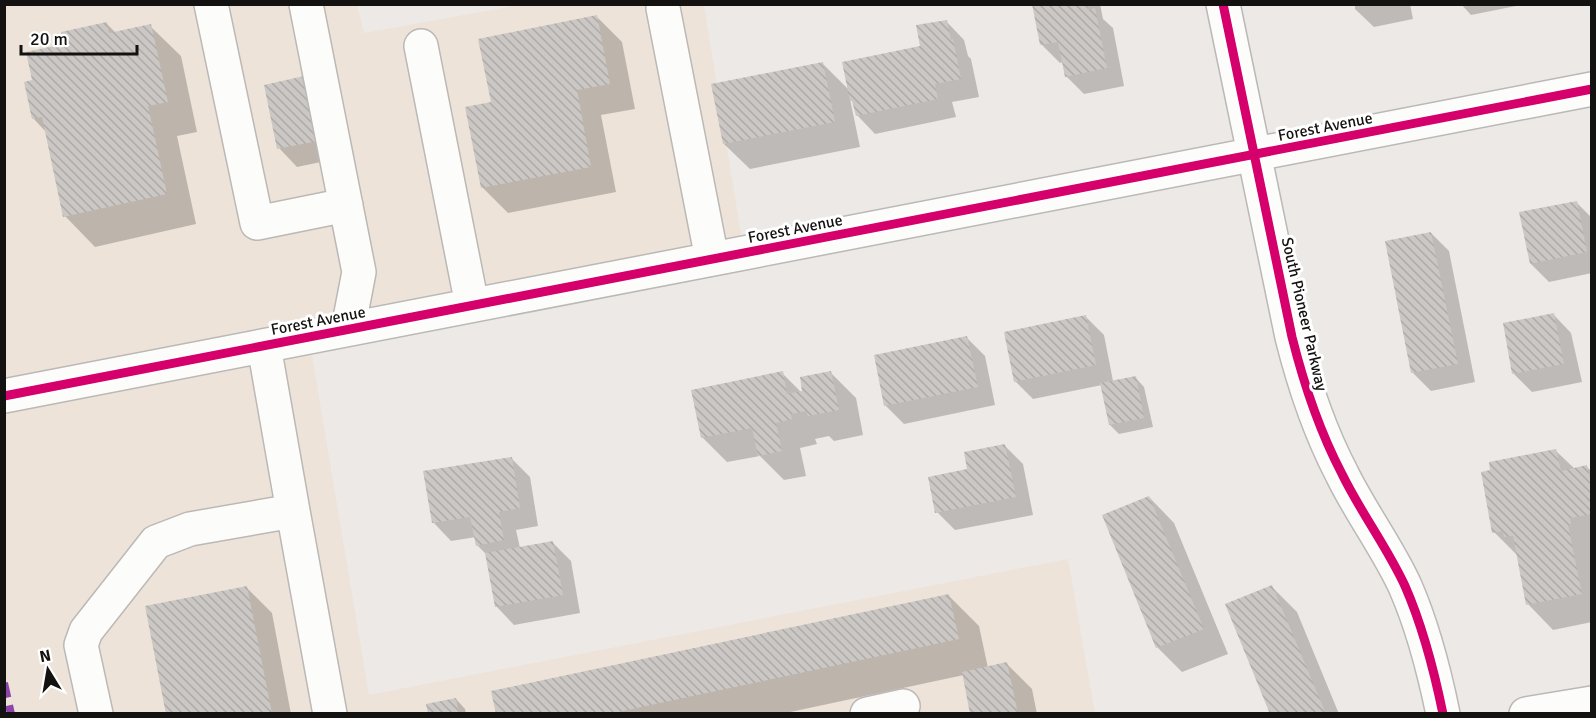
<svg xmlns="http://www.w3.org/2000/svg" width="1596" height="718" font-family="Signika,sans-serif">
	<style>
		.commercial { fill: #ede3d8 }
		.shadow { fill: #0003 }
		.building { fill: url(#building-back-hatch) }
		.lines { fill: none; stroke-linecap: round; stroke-linejoin: round }
		.minor-casing { stroke: #bbb8b6; stroke-width: 36 }
		.minor { stroke: #fcfcfb; stroke-width: 33 }
		.quiet { stroke: #8e44ad; stroke-width: 8; stroke-dasharray: 15 8; stroke-linecap: butt }
		.cycleway-casing { stroke: #fff; stroke-width: 13 }
		.cycleway { stroke: #d6006c; stroke-width: 9 }
		.labels { text-anchor: middle; stroke-width: 6; stroke-linejoin: round; paint-order: stroke }
		.street-label { font-size: 16px; fill: #141210; stroke: #fff }
	</style>
	<defs>
		<pattern id="building-back-hatch" width="6" height="6" patternUnits="userSpaceOnUse" patternTransform="scale(1.5)"><rect width="6" height="6" fill="#cac7c5"/><path d="M-1 5l2 2M0 0l6 6M5-1l2 2" fill="none" stroke="#adaaa8"/></pattern>
	</defs>
	<rect width="100%" height="100%" fill="#ede9e7"/>
	<path class="commercial" d="M 4,5 L 357,5 L 364,33 L 520,5 L 704,5 L 744,253 L 309,337 L 369,695 L 1068,559 L 1095,713 L 5,713 Z"/>
	<path class="shadow" d="M 1034,4 L 1100,4 L 1103,19 L 1113,28 L 1124,86 L 1084,94 L 1066,76 L 1063,62 L 1060,63 L 1042,45 Z
		M 1355,4 L 1410,4 L 1413,19 L 1374,27 L 1355,9 Z
		M 1461,4 L 1526,4 L 1471,15 Z
		M 597,17 L 622,42 L 635,109 L 601,115 L 616,192 L 508,213 L 482,187 L 492,104 Z
		M 946,21 L 964,40 L 968,56 L 971,59 L 979,97 L 952,102 L 956,117 L 875,134 L 857,115 L 854,103 L 850,99 L 860,147 L 750,169 L 724,144 L 823,64 L 850,91 L 922,47 Z
		M 107,24 L 116,33 L 150,26 L 181,56 L 197,132 L 177,136 L 196,224 L 95,247 L 65,216 L 46,132 L 33,118 L 34,81 L 65,45 Z
		M 266,86 L 335,159 L 297,167 L 279,148 Z
		M 1577,203 L 1592,218 L 1592,273 L 1549,282 L 1531,264 Z
		M 1431,233 L 1449,251 L 1475,382 L 1431,391 L 1412,372 Z
		M 1553,314 L 1571,333 L 1582,382 L 1532,392 L 1514,374 L 1504,324 Z
		M 1086,317 L 1104,335 L 1113,381 L 1135,377 L 1144,387 L 1153,427 L 1119,434 L 1110,425 L 1102,385 L 1033,399 L 1015,381 Z
		M 967,338 L 985,356 L 995,405 L 904,424 L 885,405 Z
		M 782,373 L 801,392 L 831,373 L 856,398 L 863,435 L 834,441 L 829,436 L 815,439 L 817,444 L 800,448 L 806,476 L 784,480 L 760,456 L 727,462 L 702,437 Z
		M 1004,445 L 1023,464 L 1033,515 L 955,530 L 937,512 L 969,470 Z
		M 1556,451 L 1575,469 L 1587,467 L 1592,472 L 1592,622 L 1553,630 L 1528,604 L 1519,557 L 1494,532 Z
		M 511,458 L 530,477 L 538,526 L 516,530 L 520,548 L 552,542 L 571,561 L 580,613 L 514,625 L 496,606 L 486,554 L 477,545 L 476,537 L 451,541 L 433,522 Z
		M 1149,497 L 1174,523 L 1228,654 L 1182,672 L 1157,647 Z
		M 1271,586 L 1297,612 L 1339,714 L 1272,714 Z
		M 246,587 L 272,613 L 291,714 L 167,714 Z
		M 949,596 L 979,626 L 988,668 L 1007,664 L 1032,689 L 1037,714 L 972,714 L 964,675 L 781,714 L 498,714 Z
		M 456,699 L 465,709 L 466,714 L 430,714 Z"/>
	<path class="building" d="M 1032,4 L 1087,4 L 1088,10 L 1095,8 L 1107,68 L 1065,77 L 1058,42 L 1040,45 Z
		M 597,15 L 610,84 L 577,90 L 591,167 L 481,188 L 465,107 L 491,102 L 478,39 Z
		M 947,20 L 951,40 L 953,39 L 961,79 L 935,84 L 938,99 L 856,116 L 852,101 L 850,101 L 842,62 L 920,46 L 916,25 Z
		M 107,22 L 109,33 L 151,24 L 168,102 L 148,106 L 167,194 L 63,217 L 42,117 L 32,119 L 24,82 L 32,80 L 26,52 L 63,44 L 61,32 Z
		M 823,62 L 835,122 L 723,144 L 711,84 Z
		M 304,76 L 318,141 L 277,149 L 264,85 Z
		M 1577,201 L 1587,252 L 1530,264 L 1519,212 Z
		M 1431,232 L 1458,364 L 1411,373 L 1385,241 Z
		M 1554,313 L 1564,364 L 1512,374 L 1503,323 Z
		M 1086,315 L 1096,365 L 1014,382 L 1004,332 Z
		M 967,336 L 978,387 L 884,406 L 874,355 Z
		M 783,371 L 787,394 L 802,391 L 800,377 L 831,371 L 839,410 L 808,416 L 806,411 L 791,414 L 792,419 L 776,423 L 782,451 L 758,456 L 752,428 L 701,438 L 691,390 Z
		M 1136,376 L 1144,418 L 1109,425 L 1100,383 Z
		M 1005,444 L 1016,497 L 935,513 L 928,477 L 967,469 L 964,452 Z
		M 1556,449 L 1561,471 L 1587,465 L 1592,488 L 1592,514 L 1570,518 L 1571,524 L 1568,525 L 1582,594 L 1526,605 L 1513,536 L 1504,537 L 1503,531 L 1492,533 L 1481,472 L 1490,470 L 1489,462 Z
		M 512,457 L 520,508 L 499,512 L 504,540 L 476,546 L 470,517 L 432,523 L 423,471 Z
		M 1149,496 L 1204,629 L 1156,648 L 1102,515 Z
		M 553,541 L 563,595 L 495,607 L 485,553 Z
		M 1272,585 L 1326,714 L 1270,714 L 1225,604 Z
		M 247,586 L 272,714 L 166,714 L 145,606 Z
		M 949,594 L 959,639 L 609,714 L 496,714 L 491,691 Z
		M 1007,662 L 1018,714 L 970,714 L 962,672 Z
		M 456,698 L 459,714 L 428,714 L 426,704 Z"/>
	<g class="lines">
		<defs>
			<path id="minor" d="M 211,4 L 257,223 L 346,205
				M 306,4 L 359,272 L 348,329
				M 1223,4 L 1292,337 C 1304,385 1319,430 1342,474 C 1361,513 1387,547 1405,586 C 1423,627 1434,670 1443,714
				M 663,8 L 712,259
				M 421,46 L 472,305
				M 4,396 L 1592,89
				M 293,511 L 330,714
				M 96,714 L 81,645 L 86,631 L 156,542 L 190,529 L 293,511 L 264,346
				M 867,714 L 903,706
				M 1526,714 L 1592,703"/>
		</defs>
		<use href="#minor" class="minor-casing"/>
		<use href="#minor" class="minor"/>
		<path class="quiet" d="M 4,683 L 11,714"/>
		<defs>
			<path id="cycleway" d="M 1223,4 L 1292,337 C 1304,385 1319,430 1342,474 C 1361,513 1387,547 1405,586 C 1423,627 1434,670 1443,714
				M 4,396 L 1592,89"/>
		</defs>
		<use href="#cycleway" class="cycleway-casing"/>
		<use href="#cycleway" class="cycleway"/>
	</g>
	<g class="labels">
		<g class="street-label">
			<text transform="translate(1325 126) rotate(-11)" y="6">Forest Avenue</text>
			<text transform="translate(795 228) rotate(-11)" y="6">Forest Avenue</text>
			<text transform="translate(1305 314) rotate(77)" y="6">South Pioneer Parkway</text>
			<text transform="translate(318 320) rotate(-11)" y="6">Forest Avenue</text>
		</g>
	</g>
	<rect width="1596" height="718" fill="none" stroke="#141210" stroke-width="12"/>
	<g transform="translate(48 670) rotate(349)" stroke="#ffffff" stroke-width="4.5" paint-order="stroke">
	<path d="M0-4.5L10 22L0 15L-10 22Z" fill="#141210"/>
	<text y="-9" font-size="16" font-weight="bold" text-anchor="middle" fill="#141210">N</text>
	</g>
	<path d="M21 45v9h116v-9" fill="none" stroke="#141210" stroke-width="3"/>
	<text x="30" y="45" font-size="18" fill="#141210" stroke="#ffffff" stroke-width="4.5" paint-order="stroke">20 m</text>
</svg>
